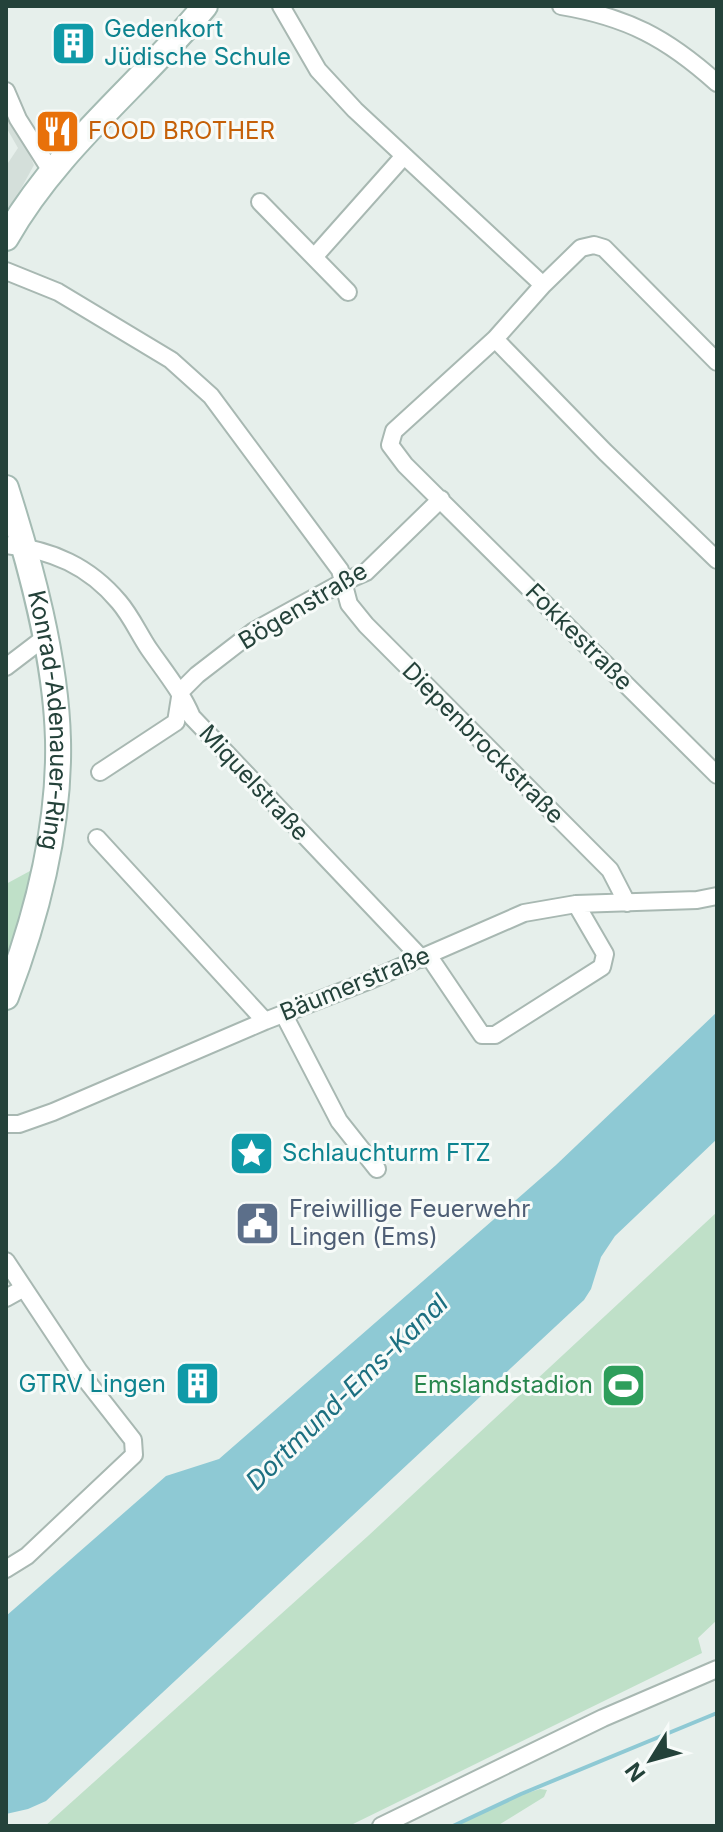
<svg xmlns="http://www.w3.org/2000/svg" width="723" height="1832" font-family="Inter,sans-serif">
	<style>
		.built { fill: #d4dfda }
		.green { fill: #bfe0c8 }
		.water { fill: #8ec9d4 }
		.lines { fill: none; stroke-linecap: round; stroke-linejoin: round }
		.stream { stroke: #8ec9d4; stroke-width: 4 }
		.minor-casing { stroke: #a8b8b2; stroke-width: 20 }
		.secondary-casing { stroke: #a4bbb3; stroke-width: 28 }
		.minor { stroke: #fff; stroke-width: 16 }
		.secondary { stroke: #fff; stroke-width: 24 }
		.labels { text-anchor: middle; stroke-width: 6; stroke-linejoin: round; paint-order: stroke }
		.culture-label { font-size: 24px; fill: #0d838f; stroke: #f7fbf9; text-anchor: start }
		.food-label { font-size: 24px; fill: #c56008; stroke: #f7fbf9; text-anchor: start }
		.street-label { font-size: 24px; fill: #24423a; stroke: #f7fbf9 }
		.service-label { font-size: 24px; fill: #4e5e75; stroke: #f7fbf9; text-anchor: start }
		.leisure-label { font-size: 24px; fill: #27864d; stroke: #f7fbf9; text-anchor: end }
		.water-label { font-size: 26px; font-style: italic; fill: #1c6f80; stroke: #f7fbf9 }
	</style>
	<rect width="100%" height="100%" fill="#e6efeb"/>
	<path class="built" d="M 6,100 L 34,165 L 6,216 L 6,166 L 18,148 L 6,127 Z"/>
	<path class="green" d="M 41,865 L 6,997 L 6,884 Z
		M 717,1212 L 717,1620 L 698,1638 L 702,1653 L 349,1826 L 45,1826 L 368,1536 Z
		M 540,1789 L 547,1790 L 544,1797 L 497,1826 L 455,1826 L 521,1795 Z"/>
	<path class="water" d="M 717,1012 L 717,1139 L 615,1236 L 601,1257 L 591,1289 L 584,1300 L 46,1801 L 28,1809 L 6,1814 L 6,1616 L 166,1476 L 219,1459 L 556,1165 Z"/>
	<g class="lines">
		<path class="stream" d="M 453,1826 L 521,1794 L 717,1713"/>
		<defs>
			<path id="minor" d="M 281,6 L 318,70 L 355,110 L 543,285
				M 561,6 C 627,17 667,38 717,83
				M 6,91 L 18,119 L 51,171
				M 260,202 L 348,292
				M 315,256 L 403,157
				M 6,271 L 58,292 L 171,360 L 211,396 L 340,570 L 349,604 L 366,625 L 610,870 L 627,903
				M 495,339 L 605,452 L 717,560
				M 717,362 L 604,248 L 594,245 L 581,248 L 543,285 L 495,339 L 394,431 L 390,445 L 405,465 L 717,775
				M 6,545 C 52,550 89,566 119,602 C 131,616 139,634 149,649 C 165,672 181,691 192,717 L 422,959
				M 6,667 L 44,638
				M 100,772 L 176,722 L 181,691 L 197,675 L 254,631 L 343,582 L 366,572 L 441,499
				M 97,838 L 265,1021
				M 428,955 L 482,1035 L 495,1035 L 602,967 L 605,954 L 576,904
				M 284,1015 L 339,1121 L 377,1169
				M 6,1124 L 19,1124 L 53,1112 L 265,1021 L 368,981 L 524,913 L 576,904 L 697,900 L 717,896
				M 6,1261 L 79,1371 L 133,1440 L 134,1455 L 27,1556 L 6,1569
				M 6,1298 L 24,1288
				M 381,1826 L 603,1718 L 717,1669"/>
			<g id="secondary">
				<path d="M 6,238 C 57,148 140,85 205,6"/>
				<path id="s1" d="M 6,488 C 31,566 56,658 58,740 C 60,827 37,916 6,997"/>
			</g>
		</defs>
		<use href="#minor" class="minor-casing"/>
		<use href="#secondary" class="secondary-casing"/>
		<use href="#minor" class="minor"/>
		<use href="#secondary" class="secondary"/>
	</g>
	<defs>
		<symbol id="building-square" viewBox="-11 -11 22 22"><rect x="-9" y="-9" width="18" height="18" rx="4" fill="#0f9aa8" stroke="#f7fbf9"/><path d="M-4-6H4V6H1V3H-1V6H-4ZM-2.5-4.3h1.7v1.8h-1.7ZM.8-4.3h1.7v1.8H.8ZM-2.5-1h1.7V.8h-1.7ZM.8-1h1.7V.8H.8Z" fill="#fff"/></symbol>
		<symbol id="restaurant-square" viewBox="-11 -11 22 22"><rect x="-9" y="-9" width="18" height="18" rx="4" fill="#e8710a" stroke="#f7fbf9"/><path d="M-5-6h1v4h1v-4h1v4h1v-4h1v5L-1.5 .5V6h-2V.5L-5-1ZM5-6V6H3V1.5H1.5Q1.5-4 5-6Z" fill="#fff"/></symbol>
		<symbol id="sight-square" viewBox="-11 -11 22 22"><rect x="-9" y="-9" width="18" height="18" rx="4" fill="#0f9aa8" stroke="#f7fbf9"/><path d="M0-6L1.8-2.2L6-1.7L2.9 1.2L3.7 5.4L0 3.3L-3.7 5.4L-2.9 1.2L-6-1.7L-1.8-2.2Z" fill="#fff"/></symbol>
		<symbol id="civic-square" viewBox="-11 -11 22 22"><rect x="-9" y="-9" width="18" height="18" rx="4" fill="#5c6f8a" stroke="#f7fbf9"/><path d="M-.6-6.5H3V-4.5H.6V-3L4-1V1h2V6H-6V1h2V-1L-.6-3ZM-1.2 2.5V6h2.4V2.5Z" fill="#fff"/></symbol>
		<symbol id="stadium-square" viewBox="-11 -11 22 22"><rect x="-9" y="-9" width="18" height="18" rx="4" fill="#2e9e5b" stroke="#f7fbf9"/><path d="M0-5a6.5 5 0 1 0 0 10a6.5 5 0 1 0 0-10ZM-3.5-1.8h7v3.6h-7Z" fill="#fff"/></symbol>
	</defs>
	<g fill-rule="evenodd">
		<use href="#building-square" x="48" y="18" width="51" height="51"/>
		<use href="#restaurant-square" x="32" y="106" width="51" height="51"/>
		<use href="#sight-square" x="226" y="1128" width="51" height="51"/>
		<use href="#civic-square" x="232" y="1198" width="51" height="51"/>
		<use href="#building-square" x="172" y="1358" width="51" height="51"/>
		<use href="#stadium-square" x="598" y="1360" width="51" height="51"/>
	</g>
	<g class="labels">
		<g class="culture-label">
			<text x="104" y="37">Gedenkort<tspan x="104" dy="28">Jüdische Schule</tspan></text>
			<text x="282" y="1161">Schlauchturm FTZ</text>
			<text x="166" y="1392" text-anchor="end">GTRV Lingen</text>
		</g>
		<g class="food-label">
			<text x="88" y="139">FOOD BROTHER</text>
		</g>
		<g class="street-label">
			<text transform="translate(303 606) rotate(-31)" y="8">Bögenstraße</text>
			<text transform="translate(579 637) rotate(45)" y="8">Fokkestraße</text>
			<text dy="8" stroke="none"><textPath href="#s1" startOffset="238">Konrad-Adenauer-Ring</textPath></text>
			<text transform="translate(483 743) rotate(45)" y="8">Diepenbrockstraße</text>
			<text transform="translate(254 783) rotate(47)" y="8">Miquelstraße</text>
			<text transform="translate(355 984) rotate(-22)" y="8">Bäumerstraße</text>
		</g>
		<g class="service-label">
			<text x="289" y="1217">Freiwillige Feuerwehr<tspan x="289" dy="28">Lingen (Ems)</tspan></text>
		</g>
		<g class="leisure-label">
			<text x="593" y="1393">Emslandstadion</text>
		</g>
		<g class="water-label">
			<text transform="translate(347 1392) rotate(-44)" y="9">Dortmund-Ems-Kanal</text>
		</g>
	</g>
	<rect width="723" height="1832" fill="none" stroke="#24423a" stroke-width="16"/>
	<g transform="translate(651 1760) rotate(233)" stroke="#f7fbf9" stroke-width="6" paint-order="stroke">
	<path d="M0-6L14 30L0 20L-14 30Z" fill="#24423a"/>
	<text y="-12" font-size="22" font-weight="bold" text-anchor="middle" fill="#24423a">N</text>
	</g>
</svg>
